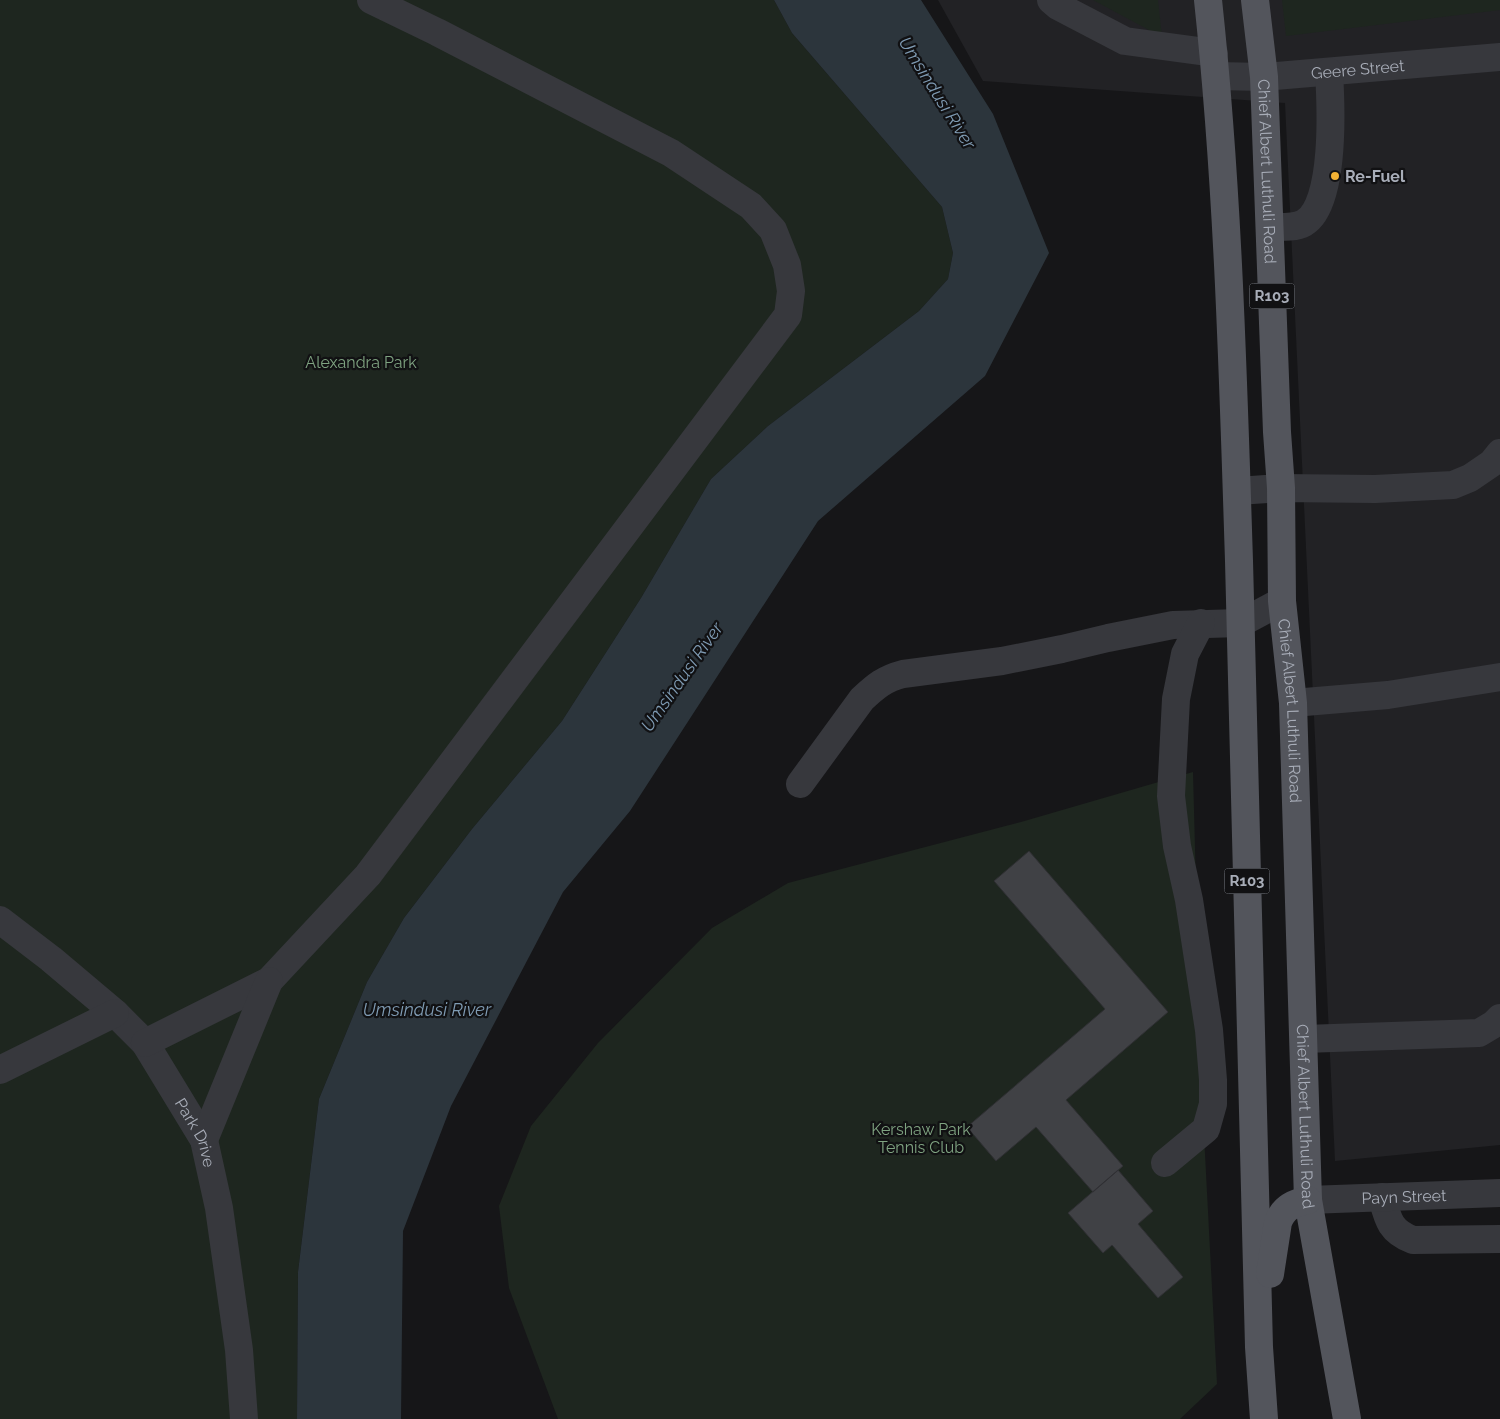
<svg xmlns="http://www.w3.org/2000/svg" width="1500" height="1419" font-family="Raleway,sans-serif">
	<style>
		.built { fill: #222225 }
		.green { fill: #1e261f }
		.water { fill: #2c353c }
		.building { fill: #404145; stroke: #303034 }
		.lines { fill: none; stroke-linecap: round; stroke-linejoin: round }
		.minor { stroke: #37383d; stroke-width: 28 }
		.major { stroke: #53555c; stroke-width: 28 }
		.poi-dot { fill: #f2b134; stroke: #111113; stroke-width: 2 }
		.labels { text-anchor: middle; stroke-width: 4.5; stroke-linejoin: round; paint-order: stroke }
		.shield { fill: #111113; stroke: #7b7e86; stroke-width: 1 }
		.shield-label { font-size: 15px; font-weight: bold; fill: #a8adb8 }
		.street-label { font-size: 16px; fill: #a8adb8; stroke: #111113 }
		.poi-label { font-size: 16px; font-weight: bold; fill: #a8adb8; stroke: #111113; text-anchor: start }
		.park-label { font-size: 16px; fill: #7fa381; stroke: #111113 }
		.water-label { font-size: 18px; font-style: italic; fill: #7f9bb3; stroke: #111113 }
	</style>
	<rect width="100%" height="100%" fill="#161618"/>
	<path class="built" d="M 938,0 L 1500,0 L 1500,1145 L 1335,1161 L 1285,103 L 983,81 Z"/>
	<path class="green" d="M 0,0 L 774,0 L 792,33 L 942,207 L 953,253 L 948,279 L 919,311 L 768,426 L 711,479 L 641,598 L 562,721 L 472,829 L 404,918 L 367,982 L 319,1099 L 298,1272 L 297,1419 L 0,1419 Z
		M 1093,0 L 1158,0 L 1162,37 Z
		M 1282,0 L 1500,0 L 1500,10 L 1286,36 Z
		M 1193,772 L 1201,1077 L 1217,1384 L 1180,1419 L 558,1419 L 509,1288 L 499,1206 L 531,1126 L 598,1043 L 712,928 L 788,883 L 1021,822 Z"/>
	<path class="water" d="M 774,0 L 921,0 L 993,114 L 1049,253 L 985,376 L 818,521 L 630,811 L 563,892 L 451,1106 L 403,1231 L 401,1419 L 297,1419 L 298,1272 L 319,1099 L 367,982 L 404,918 L 472,829 L 562,721 L 641,598 L 711,479 L 768,426 L 919,311 L 948,279 L 953,253 L 942,207 L 792,33 Z"/>
	<path class="building" d="M 1029,851 L 1168,1012 L 1066,1100 L 1123,1166 L 1093,1192 L 1036,1127 L 996,1161 L 967,1127 L 1105,1009 L 994,881 Z
		M 1118,1170 L 1153,1211 L 1138,1224 L 1183,1277 L 1158,1298 L 1112,1245 L 1103,1253 L 1068,1213 Z"/>
	<g class="lines">
		<g class="minor">
			<path d="M 1051,0 L 1058,6 L 1125,41 L 1214,53"/>
			<path id="s1" d="M 1216,76 L 1264,77 L 1500,57"/>
			<path d="M 1270,227 C 1280,227 1295,228 1304,223 C 1336,205 1331,105 1329,72"/>
			<path d="M 1237,491 L 1281,488 L 1375,489 L 1453,485 L 1470,478 L 1492,463 L 1500,453"/>
			<path d="M 1293,703 L 1388,695 L 1500,677"/>
			<path d="M 800,784 L 862,699 C 876,686 884,679 903,674 L 1002,661 L 1062,649 L 1108,638 L 1173,625 L 1241,623 L 1282,601"/>
			<path id="s2" d="M 0,920 L 51,959 L 115,1013 L 145,1043 L 204,1140 L 219,1208 L 239,1350 L 244,1419"/>
			<path d="M 1304,1039 L 1479,1033 L 1494,1024 L 1500,1018"/>
			<path d="M 145,1043 L 269,981 L 368,875 L 788,315 L 791,291 L 787,265 L 773,230 L 751,206 L 671,153 L 437,32 L 371,0"/>
			<path d="M 0,1070 L 115,1013"/>
			<path d="M 204,1140 L 269,981"/>
			<path d="M 1165,1163 L 1206,1129 L 1213,1104 L 1213,1080 L 1209,1030 L 1189,900 L 1177,846 L 1171,796 L 1176,699 L 1185,654 L 1201,623"/>
			<path d="M 1382,1197 C 1388,1220 1390,1231 1413,1240 L 1500,1239"/>
			<path id="s3" d="M 1308,1200 L 1500,1193"/>
		</g>
		<g class="major">
			<path d="M 1208,0 C 1228,186 1233,374 1239,561 C 1247,823 1253,1085 1259,1347 L 1264,1419"/>
			<path id="s4" d="M 1255,0 L 1264,77 L 1277,432 L 1281,488 L 1282,601 L 1293,703 L 1308,1200 L 1347,1419"/>
			<path d="M 1270,1274 L 1278,1222 C 1284,1207 1294,1203 1308,1200"/>
		</g>
	</g>
	<circle class="poi-dot" cx="1335" cy="176" r="5"/>
	<g class="labels">
		<g class="shield">
			<rect x="1249.5" y="283.5" width="45" height="25" rx="4"/>
			<rect x="1224.5" y="868.5" width="45" height="25" rx="4"/>
		</g>
		<g class="shield-label">
			<text x="1272" y="301">R103</text>
			<text x="1247" y="886">R103</text>
		</g>
		<g class="street-label">
			<text dy="6" stroke="none"><textPath href="#s1" startOffset="142">Geere Street</textPath></text>
			<text dy="6" stroke="none"><textPath href="#s4" startOffset="172">Chief Albert Luthuli Road</textPath></text>
			<text dy="6" stroke="none"><textPath href="#s4" startOffset="712">Chief Albert Luthuli Road</textPath></text>
			<text dy="6" stroke="none"><textPath href="#s4" startOffset="1118">Chief Albert Luthuli Road</textPath></text>
			<text dy="6" stroke="none"><textPath href="#s2" startOffset="294">Park Drive</textPath></text>
			<text dy="6" stroke="none"><textPath href="#s3" startOffset="96">Payn Street</textPath></text>
		</g>
		<g class="poi-label">
			<text x="1345" y="182">Re-Fuel</text>
		</g>
		<g class="park-label">
			<text x="361" y="368">Alexandra Park</text>
			<text x="921" y="1135">Kershaw Park<tspan x="921" dy="18">Tennis Club</tspan></text>
		</g>
		<g class="water-label">
			<text transform="translate(937 93) rotate(58)" y="6">Umsindusi River</text>
			<text transform="translate(682 677) rotate(-55)" y="6">Umsindusi River</text>
			<text x="427" y="1016">Umsindusi River</text>
		</g>
	</g>
</svg>
